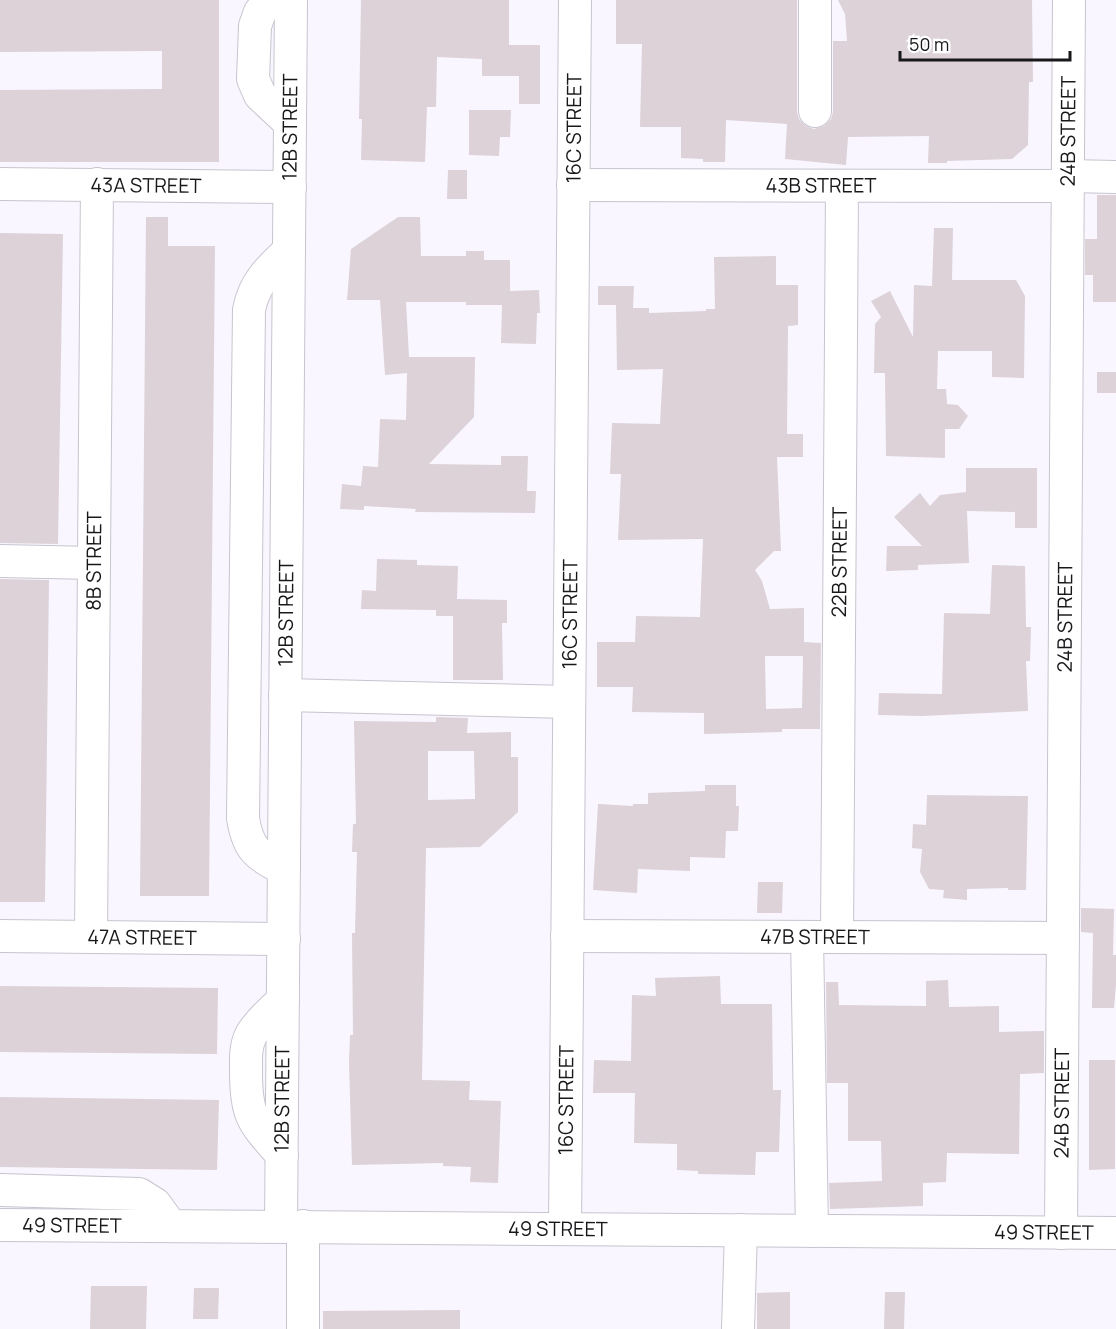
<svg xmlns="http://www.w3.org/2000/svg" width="1116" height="1329" font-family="Manrope,sans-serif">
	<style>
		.building { fill: #dcd2d8; fill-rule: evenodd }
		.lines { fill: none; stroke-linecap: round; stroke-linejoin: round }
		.minor-casing { stroke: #c8c4ce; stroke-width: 34 }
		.minor { stroke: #fff; stroke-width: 32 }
		.labels { text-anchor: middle; stroke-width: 4.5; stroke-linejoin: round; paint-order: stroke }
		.street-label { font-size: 20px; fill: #18171a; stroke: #fff }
	</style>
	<rect width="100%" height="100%" fill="#f9f6ff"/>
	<path class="building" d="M 0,0 L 219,0 L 219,162 L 0,162 L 0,90 L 162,89 L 162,51 L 0,52 Z
		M 361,0 L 509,0 L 509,45 L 540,45 L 540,104 L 519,104 L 519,76 L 482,76 L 482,59 L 437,57 L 436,107 L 427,107 L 425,162 L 361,160 L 362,119 L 359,119 Z
		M 616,0 L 797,0 L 797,112 L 799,119 L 806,126 L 814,129 L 824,126 L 831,119 L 833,112 L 833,41 L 847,41 L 845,14 L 838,0 L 1032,0 L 1033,82 L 1029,82 L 1028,145 L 1012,159 L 947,161 L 947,163 L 928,163 L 929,136 L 848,137 L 846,165 L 785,159 L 787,124 L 726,120 L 725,162 L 703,162 L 703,159 L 681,158 L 681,127 L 640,127 L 642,44 L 616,44 Z
		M 469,110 L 511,110 L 510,137 L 500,137 L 499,156 L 469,155 Z
		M 448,170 L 467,170 L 467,199 L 447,199 Z
		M 1097,195 L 1116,195 L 1116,302 L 1093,302 L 1093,275 L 1085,275 L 1085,239 L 1097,239 Z
		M 146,217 L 168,217 L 168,246 L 215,246 L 209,896 L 140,896 Z
		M 398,217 L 420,217 L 421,256 L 466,256 L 466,251 L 484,251 L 484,260 L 510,260 L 510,291 L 539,290 L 540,313 L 537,313 L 536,344 L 501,343 L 502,305 L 466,305 L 466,302 L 406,302 L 409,357 L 475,357 L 474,417 L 429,464 L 501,465 L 501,456 L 528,456 L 527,491 L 536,491 L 535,513 L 415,512 L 416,509 L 364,506 L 364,510 L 340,509 L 342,484 L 361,486 L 363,466 L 378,467 L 380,419 L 406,420 L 407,373 L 385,375 L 380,300 L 347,300 L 351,249 Z
		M 934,228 L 953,228 L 952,280 L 1016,280 L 1025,296 L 1024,378 L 992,377 L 992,351 L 938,351 L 937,389 L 946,389 L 947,404 L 958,405 L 968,416 L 959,429 L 945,429 L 945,458 L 886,456 L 885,373 L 874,373 L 875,324 L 881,317 L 871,301 L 890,291 L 913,337 L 914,285 L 932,286 Z
		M 0,233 L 63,234 L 58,544 L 0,543 Z
		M 776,256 L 776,285 L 798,285 L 798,325 L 788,326 L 787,434 L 803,434 L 803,457 L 777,457 L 781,551 L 774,551 L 755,570 L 762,581 L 770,609 L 804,608 L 804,642 L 821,643 L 820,729 L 782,729 L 782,732 L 704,734 L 704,713 L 632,712 L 633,687 L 597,687 L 597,642 L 635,642 L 636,616 L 700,617 L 703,539 L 618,540 L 621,474 L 610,474 L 612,423 L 660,424 L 663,369 L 617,370 L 616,305 L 598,305 L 598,286 L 634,286 L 633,308 L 649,308 L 649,313 L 706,311 L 706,309 L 715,309 L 714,257 ZM 765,656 L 803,656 L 802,708 L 766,709 Z
		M 1097,372 L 1116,372 L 1116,393 L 1097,393 Z
		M 966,468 L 1037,468 L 1037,528 L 1015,528 L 1015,512 L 967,511 L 969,563 L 918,565 L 918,570 L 886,571 L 887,546 L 922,546 L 894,517 L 920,493 L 930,506 L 940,495 L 966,492 Z
		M 377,559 L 417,560 L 417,565 L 458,566 L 457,599 L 507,600 L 507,623 L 502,623 L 503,680 L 453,680 L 453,616 L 436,616 L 436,610 L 361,609 L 362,590 L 376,591 Z
		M 992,565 L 1025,566 L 1026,627 L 1031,627 L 1030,661 L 1026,661 L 1028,711 L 922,716 L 878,715 L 879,693 L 942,694 L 944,613 L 990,614 Z
		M 0,579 L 49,580 L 45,902 L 0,902 Z
		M 436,717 L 468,718 L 467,733 L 511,732 L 511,757 L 518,757 L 518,812 L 480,847 L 426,848 L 422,1080 L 470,1081 L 469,1100 L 501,1101 L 498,1183 L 470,1182 L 471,1167 L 443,1166 L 443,1163 L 352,1165 L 349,1062 L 350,1035 L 353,1035 L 352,933 L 355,933 L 357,852 L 352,852 L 353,824 L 356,824 L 354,721 L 436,722 ZM 428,751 L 474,751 L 475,799 L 428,800 Z
		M 705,785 L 736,785 L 736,806 L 739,806 L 738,831 L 726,831 L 725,858 L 690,857 L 690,871 L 638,869 L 637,893 L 593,890 L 598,804 L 633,806 L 633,804 L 648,804 L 648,793 L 705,791 Z
		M 927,795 L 1028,796 L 1026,890 L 1008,890 L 1008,888 L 967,889 L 967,900 L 943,898 L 944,890 L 929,889 L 920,872 L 922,849 L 912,848 L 913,824 L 926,825 Z
		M 758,882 L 783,882 L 782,913 L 757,913 Z
		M 1081,908 L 1114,909 L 1113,955 L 1116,955 L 1116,984 L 1114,1008 L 1092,1008 L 1093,933 L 1081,932 Z
		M 720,976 L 721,1004 L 772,1004 L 773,1090 L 781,1090 L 779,1152 L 756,1152 L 755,1175 L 698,1174 L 698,1171 L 677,1170 L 677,1144 L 634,1143 L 635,1093 L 593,1093 L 594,1060 L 631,1061 L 632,995 L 656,996 L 655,978 Z
		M 948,980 L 949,1007 L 999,1006 L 999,1032 L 1044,1031 L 1044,1073 L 1020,1074 L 1019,1154 L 947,1153 L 946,1182 L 923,1183 L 923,1206 L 830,1209 L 829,1183 L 882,1181 L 881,1141 L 848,1141 L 848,1083 L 827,1083 L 826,982 L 838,982 L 839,1005 L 926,1006 L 926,981 Z
		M 0,986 L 218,988 L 217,1054 L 0,1052 Z
		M 1089,1060 L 1115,1060 L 1115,1169 L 1089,1170 Z
		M 0,1097 L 219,1100 L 217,1170 L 0,1167 Z
		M 91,1286 L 147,1286 L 146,1329 L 90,1329 Z
		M 194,1288 L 219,1288 L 218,1319 L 193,1319 Z
		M 790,1292 L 790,1329 L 757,1329 L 757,1293 Z
		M 885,1292 L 905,1292 L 904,1329 L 884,1329 Z
		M 460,1310 L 460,1329 L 323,1329 L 323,1311 Z"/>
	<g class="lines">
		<defs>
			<g id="minor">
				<path d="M 271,0 L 260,12 L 255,26 L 253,79 L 260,95 L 290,123"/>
				<path d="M 815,0 L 815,111"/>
				<path d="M 1068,176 L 1116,177"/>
				<path id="s1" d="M 0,184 L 290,187"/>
				<path id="s2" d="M 573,185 L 1067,186"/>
				<path d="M 0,561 L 94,563"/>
				<path d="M 285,695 L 569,702"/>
				<path d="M 284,869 C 257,855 248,850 243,818 L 249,310 C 254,283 269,269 289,251"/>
				<path id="s3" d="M 0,936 L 284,939"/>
				<path id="s4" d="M 567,936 L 1063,938"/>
				<path id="s5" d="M 91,937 L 97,184"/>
				<path d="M 807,937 L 812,1231"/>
				<path id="s6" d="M 837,937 L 842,186"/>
				<path d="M 282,1155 C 253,1122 246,1117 246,1072 C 246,1059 245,1047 251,1035 C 259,1021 272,1011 283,1000"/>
				<path d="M 0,1190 L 139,1194 L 155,1204 L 171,1226"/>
				<path id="s7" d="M 0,1225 L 1116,1233"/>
				<path d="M 303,1226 L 303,1329"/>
				<path id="s8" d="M 281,1227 L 291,0"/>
				<path id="s9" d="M 565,1229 L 575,0"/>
				<path id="s10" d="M 1061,1233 L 1069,0"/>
				<path d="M 738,1329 L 741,1230"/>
			</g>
		</defs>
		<use href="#minor" class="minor-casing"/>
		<use href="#minor" class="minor"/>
	</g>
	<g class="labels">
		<g class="street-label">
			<text dy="7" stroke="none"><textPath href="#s8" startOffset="1100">12B STREET</textPath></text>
			<text dy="7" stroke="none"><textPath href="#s9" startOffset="1101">16C STREET</textPath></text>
			<text dy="7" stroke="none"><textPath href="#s10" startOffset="1102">24B STREET</textPath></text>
			<text dy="7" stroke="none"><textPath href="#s1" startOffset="146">43A STREET</textPath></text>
			<text dy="7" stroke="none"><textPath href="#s2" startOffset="248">43B STREET</textPath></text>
			<text dy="7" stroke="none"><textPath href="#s5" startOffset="376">8B STREET</textPath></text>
			<text dy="7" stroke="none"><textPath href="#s6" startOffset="375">22B STREET</textPath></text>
			<text dy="7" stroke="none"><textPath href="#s8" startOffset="614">12B STREET</textPath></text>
			<text dy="7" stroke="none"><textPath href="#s9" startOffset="615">16C STREET</textPath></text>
			<text dy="7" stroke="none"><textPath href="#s10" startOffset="616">24B STREET</textPath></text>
			<text dy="7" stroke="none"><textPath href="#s4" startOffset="248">47B STREET</textPath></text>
			<text dy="7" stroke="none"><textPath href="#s3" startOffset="142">47A STREET</textPath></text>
			<text dy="7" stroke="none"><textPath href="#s8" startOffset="128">12B STREET</textPath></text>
			<text dy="7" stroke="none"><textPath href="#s9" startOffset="129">16C STREET</textPath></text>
			<text dy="7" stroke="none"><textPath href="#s10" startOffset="130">24B STREET</textPath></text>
			<text dy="7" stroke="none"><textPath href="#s7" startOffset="72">49 STREET</textPath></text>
			<text dy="7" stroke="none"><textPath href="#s7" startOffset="558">49 STREET</textPath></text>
			<text dy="7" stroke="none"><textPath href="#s7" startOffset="1044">49 STREET</textPath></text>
		</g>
	</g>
	<path d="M900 51v9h170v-9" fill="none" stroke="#18171a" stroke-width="3"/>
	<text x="909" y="51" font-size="18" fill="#18171a" stroke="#ffffff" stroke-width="4.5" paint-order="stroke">50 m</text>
</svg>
